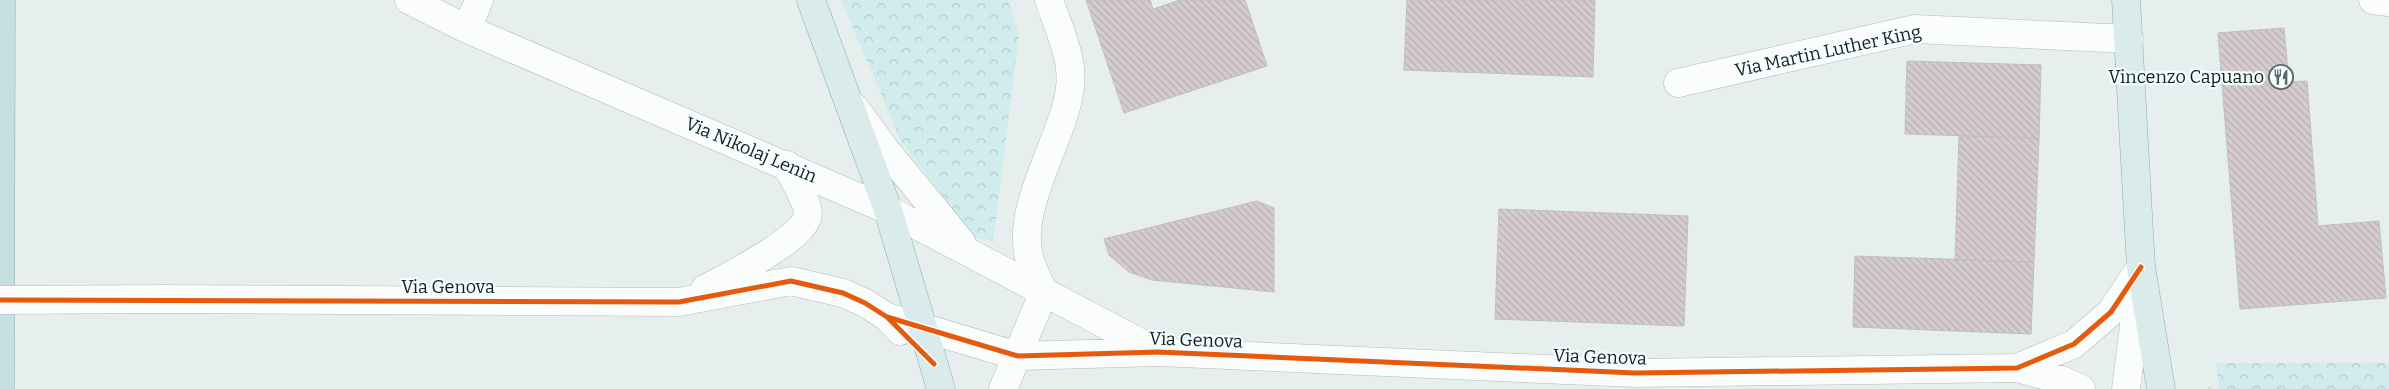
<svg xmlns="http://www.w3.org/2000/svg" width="2389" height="389" font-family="Bitter,serif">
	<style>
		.park { fill: url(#park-crowns) }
		.building { fill: url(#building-back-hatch); stroke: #bebfbf }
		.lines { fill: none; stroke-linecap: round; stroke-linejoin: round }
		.minor-casing { stroke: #b5bbbb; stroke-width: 29 }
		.major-casing { stroke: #8fabad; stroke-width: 29 }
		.highway-casing { stroke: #8fabad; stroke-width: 29 }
		.path { stroke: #d7d9d9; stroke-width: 3; stroke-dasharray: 5 2.5; stroke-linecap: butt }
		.minor { stroke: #fbfcfc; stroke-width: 28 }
		.major { stroke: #dbeaeb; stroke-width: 28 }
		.highway { stroke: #c5dedf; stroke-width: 28 }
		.minor-bridge-casing { stroke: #b5bbbb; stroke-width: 29; stroke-linecap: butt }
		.minor-bridge { stroke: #fbfcfc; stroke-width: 28 }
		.cycleway-casing { stroke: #f2feff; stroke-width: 8 }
		.cycleway { stroke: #e8590c; stroke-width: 5 }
		.labels { text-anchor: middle; stroke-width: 4.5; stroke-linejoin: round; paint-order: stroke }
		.street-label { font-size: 18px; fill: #181e1e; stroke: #f2feff }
		.poi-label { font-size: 18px; fill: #181e1e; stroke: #f2feff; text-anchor: end }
	</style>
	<defs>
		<pattern id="park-crowns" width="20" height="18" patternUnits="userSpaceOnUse" patternTransform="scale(1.25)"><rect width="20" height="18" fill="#d0eced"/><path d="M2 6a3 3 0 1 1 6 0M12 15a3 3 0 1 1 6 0" fill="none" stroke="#b2cacb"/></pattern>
		<pattern id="building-back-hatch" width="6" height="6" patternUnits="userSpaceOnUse" patternTransform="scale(1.25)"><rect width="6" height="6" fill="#d6cccf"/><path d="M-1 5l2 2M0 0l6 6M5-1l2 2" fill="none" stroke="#b7afb1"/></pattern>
	</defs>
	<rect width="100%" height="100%" fill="#e6eeee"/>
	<path class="park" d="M 841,0 L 1008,0 L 1019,34 L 993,241 L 974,237 L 901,141 Z
		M 2216,363 L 2389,363 L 2389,389 L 2219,389 Z"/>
	<path class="building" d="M 1086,0 L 1150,0 L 1153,9 L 1180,0 L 1245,0 L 1267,66 L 1124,113 Z
		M 1407,0 L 1595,0 L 1593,77 L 1404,70 Z
		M 2284,28 L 2289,82 L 2307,81 L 2318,226 L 2379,221 L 2386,298 L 2240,309 L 2218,33 Z
		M 1907,61 L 2041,65 L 2039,138 L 1905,134 Z
		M 1959,136 L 2039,138 L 2034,262 L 1955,260 Z
		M 1257,201 L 1274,208 L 1274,292 L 1152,280 L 1129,272 L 1109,255 L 1104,239 Z
		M 1499,209 L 1688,216 L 1684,326 L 1495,319 Z
		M 1855,256 L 2034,262 L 2031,334 L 1853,327 Z"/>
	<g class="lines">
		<defs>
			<path id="minor" d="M 409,0 L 467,29 L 888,210 L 1156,351
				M 2373,0 L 2389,2
				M 467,29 L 479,0
				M 1678,83 L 1915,29 L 2129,39
				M 854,107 L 885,149 L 962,243
				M 705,289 C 725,278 808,237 808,214 C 808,202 792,177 787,165
				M 162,299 L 679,302 L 791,281 L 843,293 L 865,303 L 887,317 L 900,331
				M 887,317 L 1018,356 L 1158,352 L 1635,373 L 2017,368 L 2074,344 L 2111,312 L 2141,267
				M 2017,368 L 2062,380 L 2081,389
				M 1003,389 L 1044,292 C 1039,281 1032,269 1029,257 C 1016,206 1063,140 1070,88 C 1074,59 1058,27 1049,0
				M 2126,389 L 2140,279"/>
			<path id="major" d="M 811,0 L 888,210 L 941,389
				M 2126,0 L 2141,267 L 2161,389"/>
			<path id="highway" d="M 0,389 L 1,0"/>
		</defs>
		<use href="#minor" class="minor-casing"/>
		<use href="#major" class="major-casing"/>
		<use href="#highway" class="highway-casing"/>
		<path class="path" d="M 2209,387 L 2210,389"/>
		<use href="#minor" class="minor"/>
		<use href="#major" class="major"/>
		<use href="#highway" class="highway"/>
		<defs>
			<path id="minor-bridge" d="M 0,300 L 162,299"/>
		</defs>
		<use href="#minor-bridge" class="minor-bridge-casing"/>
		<use href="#minor-bridge" class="minor-bridge"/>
		<defs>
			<path id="cycleway" d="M 0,300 L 679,302 L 791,281 L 843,293 L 865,303 L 887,317 L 934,364
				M 887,317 L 1018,356 L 1158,352 L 1635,373 L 2017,368 L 2074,344 L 2111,312 L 2141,267"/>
		</defs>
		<use href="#cycleway" class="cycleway-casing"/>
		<use href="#cycleway" class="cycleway"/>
	</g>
	<defs>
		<symbol id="restaurant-ring" viewBox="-11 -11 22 22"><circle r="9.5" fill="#f2feff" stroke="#606767" stroke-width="1.5"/><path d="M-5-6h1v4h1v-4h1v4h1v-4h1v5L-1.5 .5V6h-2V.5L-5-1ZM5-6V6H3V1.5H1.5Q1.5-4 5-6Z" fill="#606767"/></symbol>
	</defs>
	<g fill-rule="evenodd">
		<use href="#restaurant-ring" x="2267" y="63" width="28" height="28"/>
	</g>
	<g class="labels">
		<g class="street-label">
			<text transform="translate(1828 51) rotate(-12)" y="6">Via Martin Luther King</text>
			<text transform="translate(751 150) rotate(23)" y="6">Via Nikolaj Lenin</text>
			<text x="448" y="293">Via Genova</text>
			<text transform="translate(1196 340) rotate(2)" y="6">Via Genova</text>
			<text transform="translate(1600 357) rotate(2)" y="6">Via Genova</text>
		</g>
		<g class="poi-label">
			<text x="2264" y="83">Vincenzo Capuano</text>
		</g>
	</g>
</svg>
